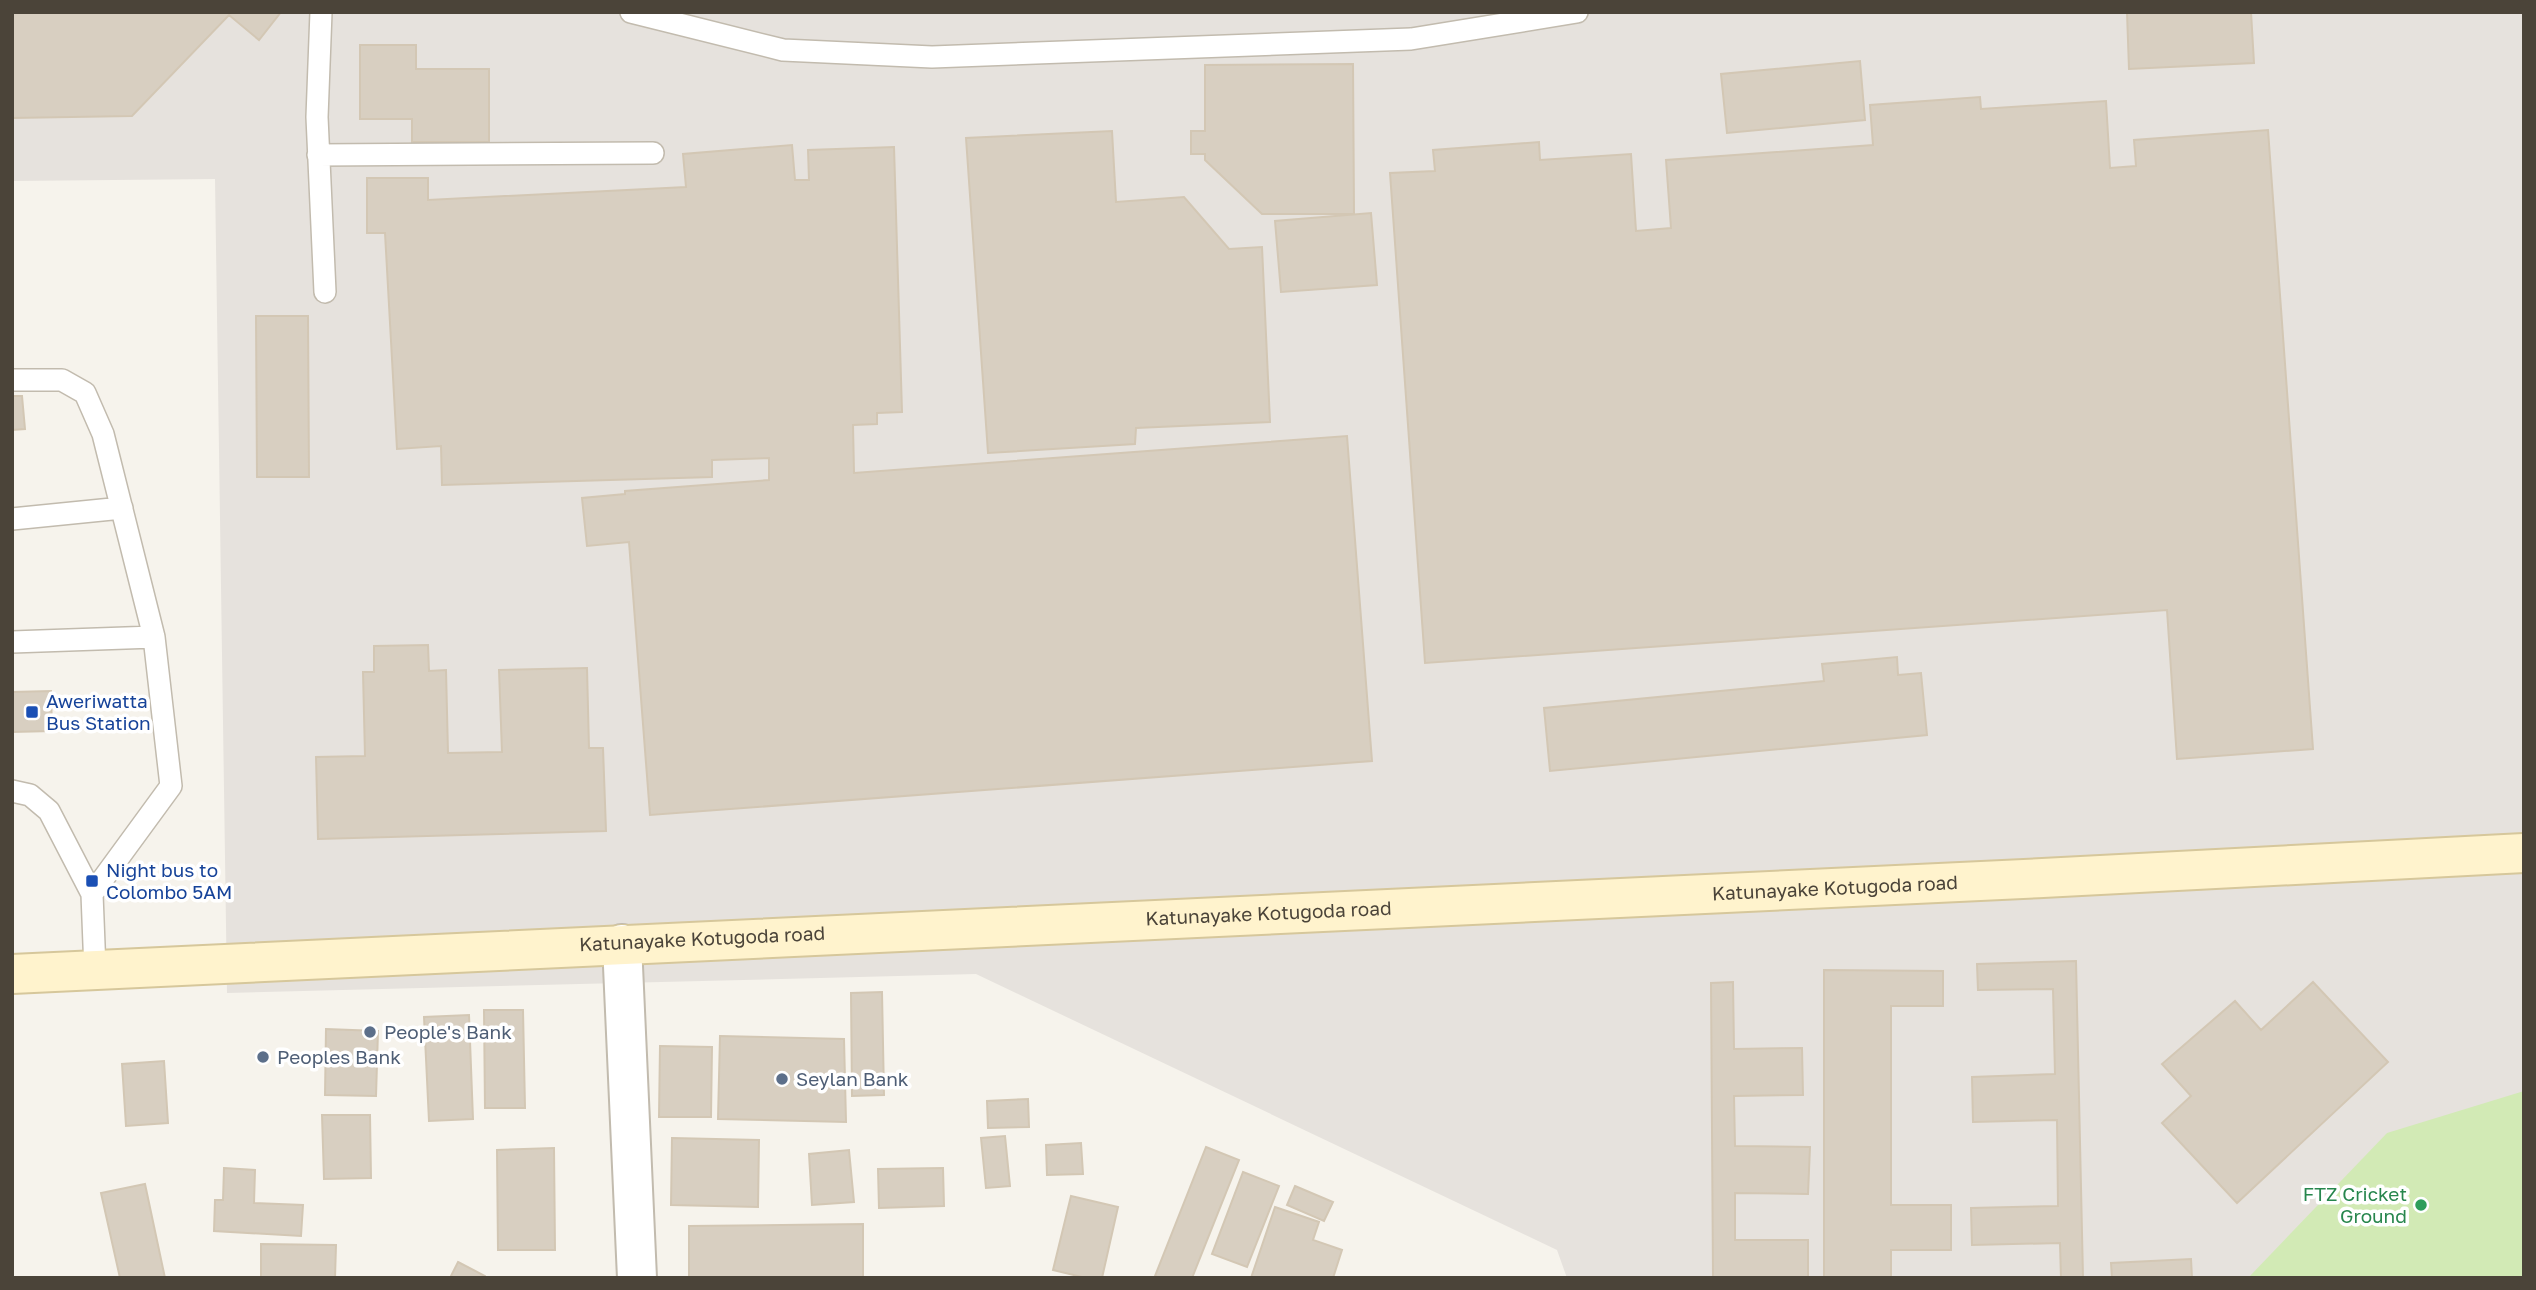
<svg xmlns="http://www.w3.org/2000/svg" width="2536" height="1290" font-family="'Golos Text',sans-serif">
	<style>
		.industrial { fill: #e6e2dd }
		.green { fill: #d2eab5 }
		.building { fill: #d8cfc1; stroke: #d3c7b4; stroke-width: 2 }
		.lines { fill: none; stroke-linecap: round; stroke-linejoin: round }
		.lane-casing { stroke: #c2bbae; stroke-width: 24 }
		.street-casing { stroke: #c2bbae; stroke-width: 42 }
		.secondary-casing { stroke: #d6c79b; stroke-width: 42 }
		.lane { stroke: #fff; stroke-width: 21 }
		.street { stroke: #fff; stroke-width: 38 }
		.secondary { stroke: #fff3cd; stroke-width: 38 }
		.transit-dot { fill: #1a4fb4; stroke: #fff; stroke-width: 2.5 }
		.service-dot { fill: #5c6f8a; stroke: #fff; stroke-width: 2.5 }
		.leisure-dot { fill: #2e9e5b; stroke: #fff; stroke-width: 2.5 }
		.labels { text-anchor: middle; stroke-width: 7; stroke-linejoin: round; paint-order: stroke }
		.transit-label { font-size: 19px; fill: #164399; stroke: #fff; text-anchor: start }
		.street-label { font-size: 19px; fill: #4b4439; stroke: #fff }
		.service-label { font-size: 19px; fill: #4e5e75; stroke: #fff; text-anchor: start }
		.leisure-label { font-size: 19px; fill: #27864d; stroke: #fff; text-anchor: end }
	</style>
	<rect width="100%" height="100%" fill="#f6f3ec"/>
	<path class="industrial" d="M 12,12 L 2524,12 L 2524,1278 L 1567,1278 L 1557,1250 L 976,974 L 227,993 L 215,179 L 12,181 Z"/>
	<path class="green" d="M 2524,1091 L 2524,1278 L 2248,1278 L 2387,1133 Z"/>
	<path class="building" d="M 12,12 L 281,12 L 259,40 L 229,15 L 132,116 L 12,118 Z
		M 2127,12 L 2251,12 L 2254,63 L 2129,69 Z
		M 360,45 L 416,45 L 416,69 L 489,69 L 489,142 L 412,142 L 412,119 L 360,119 Z
		M 1860,61 L 1865,120 L 1727,133 L 1721,74 Z
		M 1353,64 L 1354,214 L 1262,214 L 1205,160 L 1205,154 L 1191,154 L 1191,131 L 1205,131 L 1205,65 Z
		M 1980,97 L 1981,109 L 2106,101 L 2110,168 L 2136,166 L 2134,140 L 2268,130 L 2313,749 L 2177,759 L 2167,610 L 1425,663 L 1390,173 L 1435,171 L 1433,150 L 1539,142 L 1540,160 L 1631,154 L 1636,231 L 1671,228 L 1666,160 L 1873,145 L 1870,105 Z
		M 1112,131 L 1116,202 L 1184,197 L 1229,249 L 1262,247 L 1270,422 L 1136,428 L 1135,444 L 988,453 L 966,138 Z
		M 792,145 L 795,180 L 809,180 L 808,150 L 894,147 L 902,412 L 877,413 L 877,424 L 853,425 L 854,473 L 1347,436 L 1372,761 L 650,815 L 629,542 L 587,546 L 582,498 L 625,494 L 625,491 L 769,480 L 769,458 L 712,460 L 712,477 L 442,485 L 441,446 L 397,449 L 385,233 L 367,233 L 367,178 L 428,178 L 428,200 L 686,187 L 683,154 Z
		M 1371,213 L 1377,285 L 1281,292 L 1275,221 Z
		M 256,316 L 308,316 L 309,477 L 257,477 Z
		M 12,396 L 22,396 L 25,429 L 12,430 Z
		M 428,645 L 429,671 L 446,670 L 448,753 L 502,752 L 499,670 L 587,668 L 589,748 L 603,748 L 606,831 L 318,839 L 316,757 L 365,756 L 363,672 L 374,672 L 374,646 Z
		M 1897,657 L 1898,675 L 1921,673 L 1927,735 L 1550,771 L 1544,708 L 1824,681 L 1822,664 Z
		M 51,691 L 52,731 L 12,732 L 12,692 Z
		M 2076,961 L 2083,1278 L 2061,1278 L 2060,1243 L 1972,1245 L 1971,1208 L 2058,1206 L 2057,1120 L 1973,1122 L 1972,1077 L 2055,1074 L 2053,989 L 1978,990 L 1977,964 Z
		M 1824,970 L 1943,971 L 1943,1006 L 1891,1006 L 1891,1205 L 1951,1205 L 1951,1250 L 1891,1250 L 1891,1278 L 1824,1278 Z
		M 1733,982 L 1734,1049 L 1802,1048 L 1803,1095 L 1734,1096 L 1735,1146 L 1810,1147 L 1808,1194 L 1735,1193 L 1735,1240 L 1808,1240 L 1808,1278 L 1713,1278 L 1711,983 Z
		M 2313,982 L 2388,1062 L 2237,1203 L 2162,1123 L 2191,1096 L 2162,1064 L 2235,1001 L 2261,1030 Z
		M 882,992 L 884,1095 L 852,1096 L 851,993 Z
		M 484,1010 L 523,1010 L 525,1108 L 485,1108 Z
		M 469,1015 L 473,1119 L 429,1121 L 424,1017 Z
		M 326,1029 L 378,1031 L 376,1096 L 325,1095 Z
		M 720,1036 L 844,1039 L 846,1122 L 718,1119 Z
		M 660,1046 L 712,1047 L 711,1117 L 659,1117 Z
		M 164,1061 L 168,1123 L 126,1126 L 122,1064 Z
		M 1028,1099 L 1029,1127 L 988,1128 L 987,1101 Z
		M 322,1115 L 370,1115 L 371,1178 L 324,1179 Z
		M 1005,1136 L 1010,1186 L 986,1188 L 981,1138 Z
		M 672,1138 L 759,1140 L 758,1207 L 671,1205 Z
		M 1081,1143 L 1083,1174 L 1047,1175 L 1046,1145 Z
		M 1206,1147 L 1239,1160 L 1192,1278 L 1159,1278 L 1155,1276 Z
		M 554,1148 L 555,1250 L 498,1250 L 497,1150 Z
		M 849,1150 L 854,1202 L 812,1205 L 809,1154 Z
		M 224,1168 L 255,1170 L 254,1203 L 303,1205 L 301,1236 L 214,1231 L 215,1200 L 223,1200 Z
		M 943,1168 L 944,1206 L 879,1208 L 878,1169 Z
		M 1243,1172 L 1279,1186 L 1247,1267 L 1212,1254 Z
		M 145,1184 L 165,1278 L 120,1278 L 101,1193 Z
		M 1295,1186 L 1333,1202 L 1324,1221 L 1287,1205 Z
		M 1071,1196 L 1118,1207 L 1102,1278 L 1086,1278 L 1053,1270 Z
		M 1275,1207 L 1319,1222 L 1313,1240 L 1342,1250 L 1333,1278 L 1251,1278 Z
		M 863,1224 L 863,1278 L 689,1278 L 689,1226 Z
		M 261,1244 L 336,1245 L 335,1278 L 261,1278 Z
		M 2191,1259 L 2192,1278 L 2112,1278 L 2111,1263 Z
		M 458,1262 L 485,1276 L 485,1278 L 450,1278 Z"/>
	<g class="lines">
		<defs>
			<path id="lane" d="M 321,12 L 317,117 L 325,292
				M 631,12 L 783,50 L 932,57 L 1411,39 L 1577,12
				M 318,155 L 653,153
				M 12,380 L 62,380 L 85,393 L 103,434 L 154,637 L 171,786 L 92,894
				M 12,519 L 122,508
				M 12,642 L 154,637
				M 12,791 L 30,795 L 49,811 L 92,894 L 95,970"/>
			<path id="street" d="M 622,944 L 637,1278"/>
			<g id="secondary">
				<path id="s1" d="M 12,974 C 849,926 1687,900 2524,853"/>
			</g>
		</defs>
		<use href="#lane" class="lane-casing"/>
		<use href="#street" class="street-casing"/>
		<use href="#secondary" class="secondary-casing"/>
		<use href="#lane" class="lane"/>
		<use href="#street" class="street"/>
		<use href="#secondary" class="secondary"/>
	</g>
	<g class="transit-dot">
		<rect x="25" y="705" width="14" height="14" rx="3.5"/>
		<rect x="85" y="874" width="14" height="14" rx="3.5"/>
	</g>
	<g class="service-dot">
		<circle cx="370" cy="1032" r="7"/>
		<circle cx="263" cy="1057" r="7"/>
		<circle cx="782" cy="1079" r="7"/>
	</g>
	<circle class="leisure-dot" cx="2421" cy="1205" r="7"/>
	<g class="labels">
		<g class="transit-label">
			<text x="46" y="708">Aweriwatta<tspan x="46" dy="22">Bus Station</tspan></text>
			<text x="106" y="877">Night bus to<tspan x="106" dy="22">Colombo 5AM</tspan></text>
		</g>
		<g class="street-label">
			<text dy="7" stroke="none"><textPath href="#s1" startOffset="1825">Katunayake Kotugoda road</textPath></text>
			<text dy="7" stroke="none"><textPath href="#s1" startOffset="1258">Katunayake Kotugoda road</textPath></text>
			<text dy="7" stroke="none"><textPath href="#s1" startOffset="691">Katunayake Kotugoda road</textPath></text>
		</g>
		<g class="service-label">
			<text x="384" y="1039">People's Bank</text>
			<text x="277" y="1064">Peoples Bank</text>
			<text x="796" y="1086">Seylan Bank</text>
		</g>
		<g class="leisure-label">
			<text x="2407" y="1201">FTZ Cricket<tspan x="2407" dy="22">Ground</tspan></text>
		</g>
	</g>
	<rect width="2536" height="1290" fill="none" stroke="#4b4439" stroke-width="28"/>
</svg>
